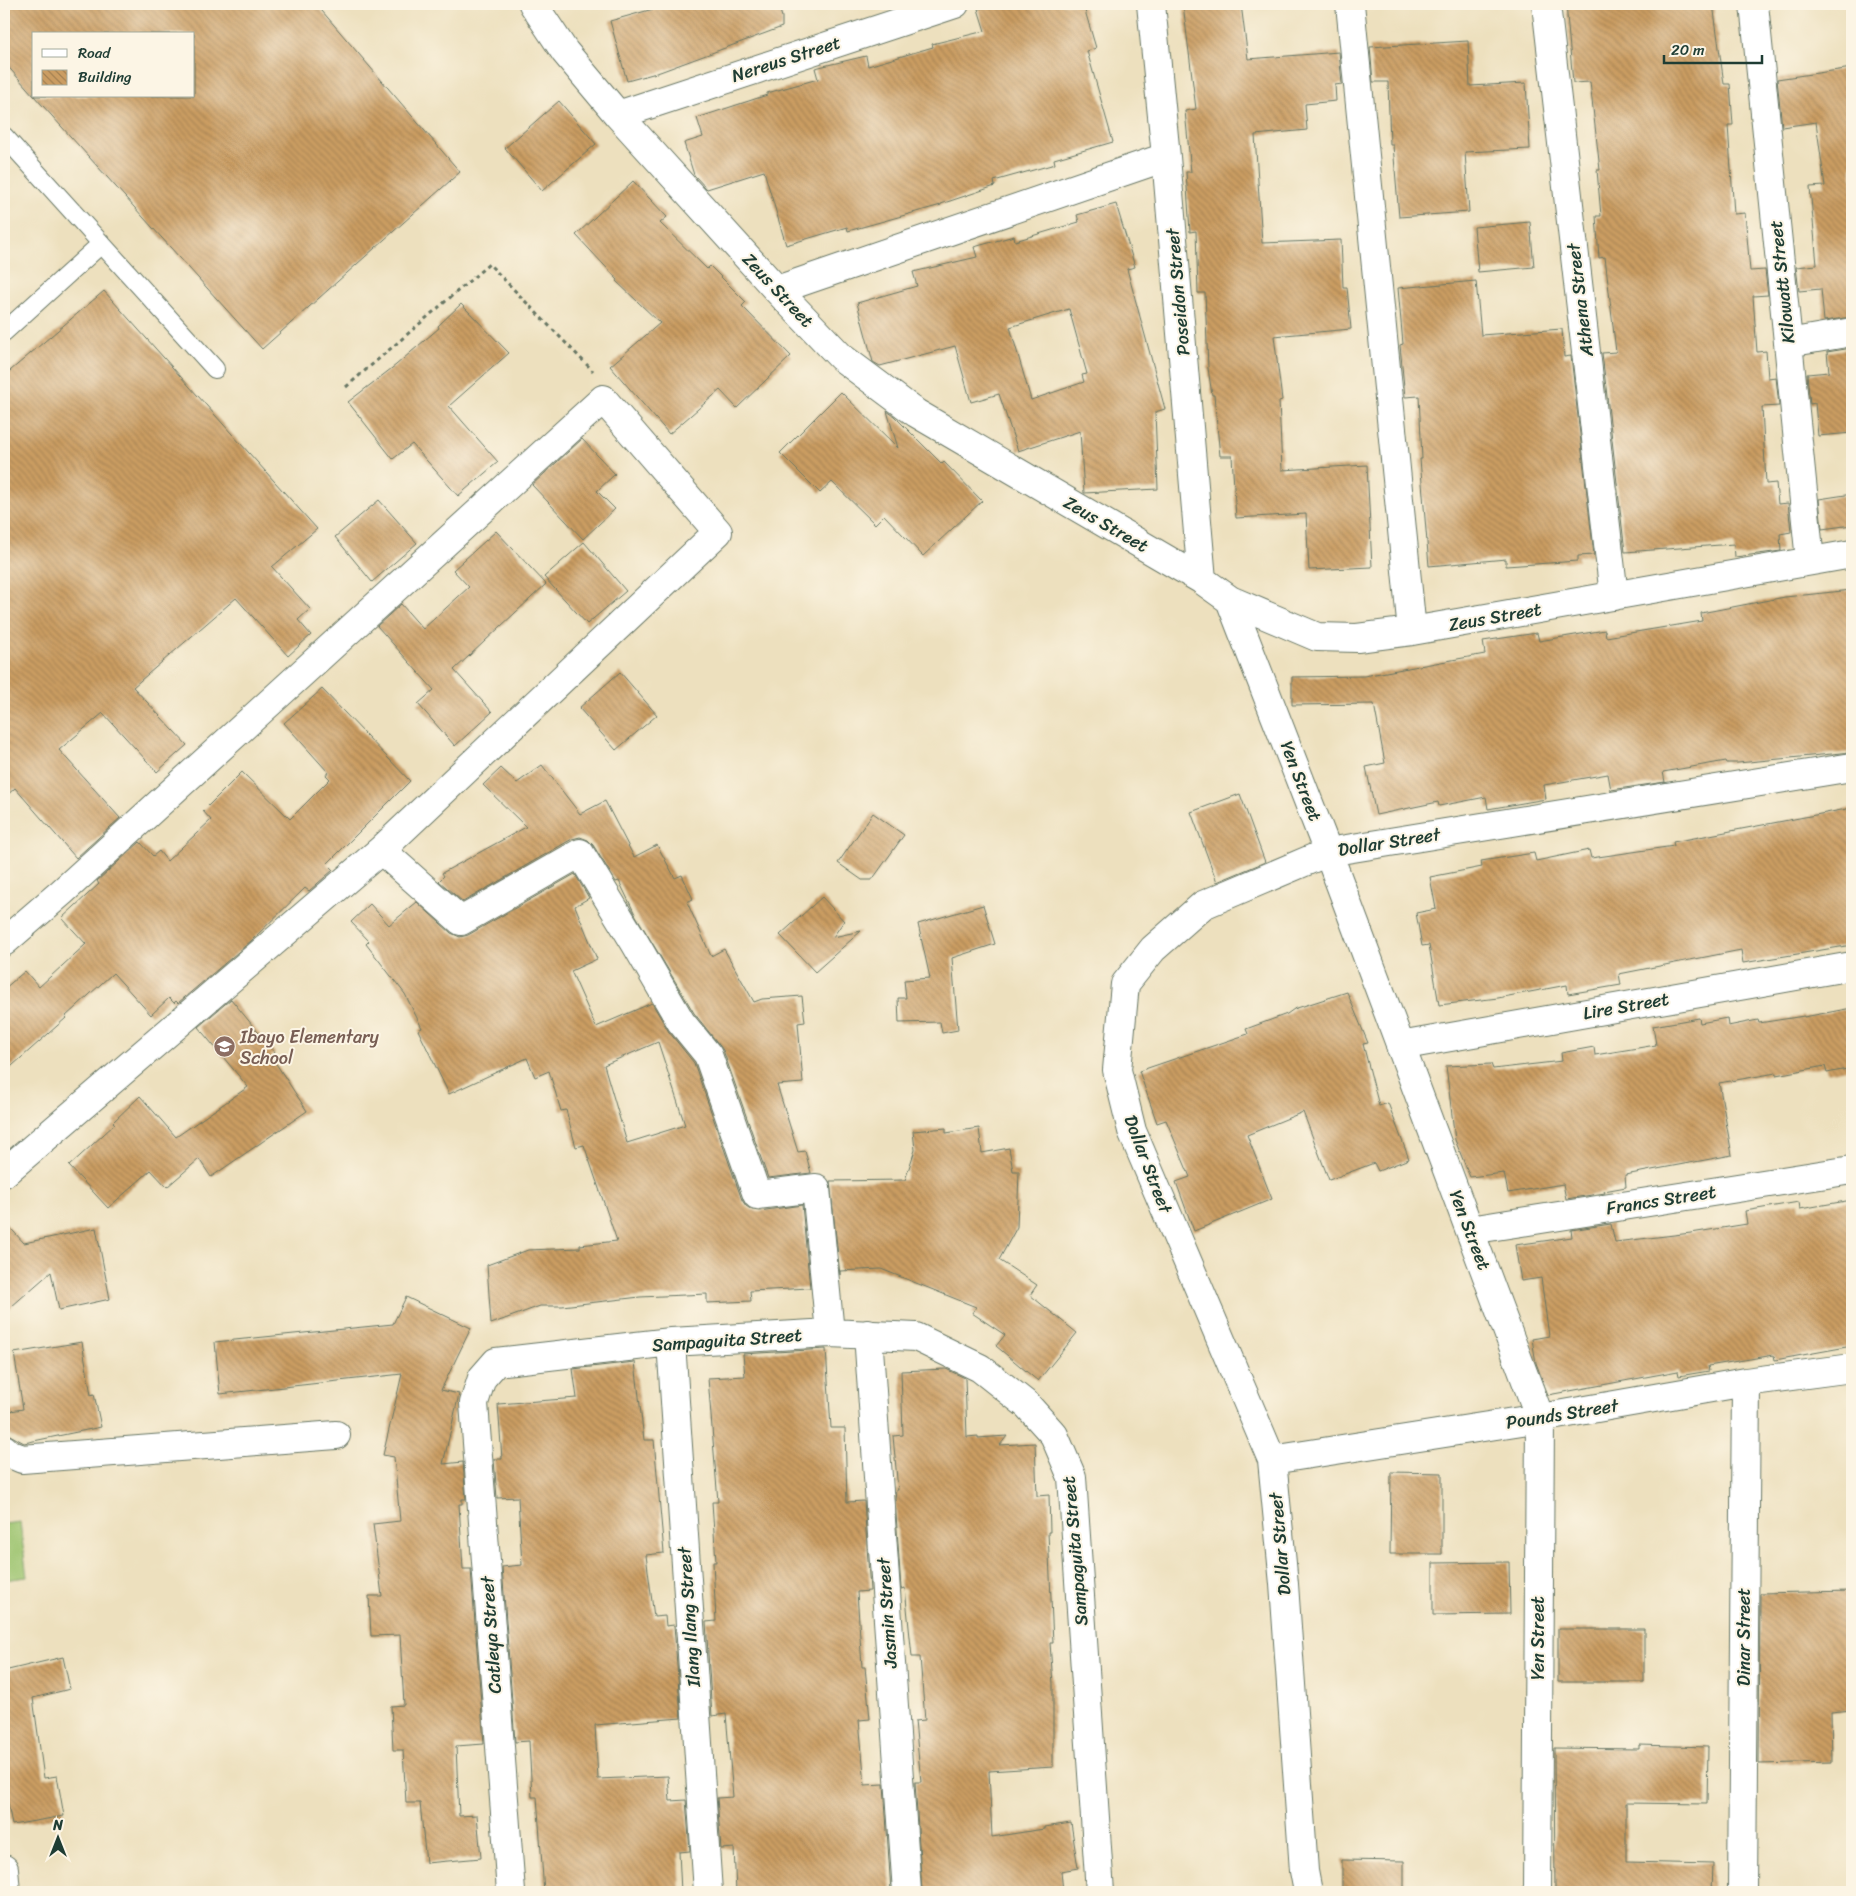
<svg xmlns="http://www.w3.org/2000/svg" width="1856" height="1896" font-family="Sriracha,sans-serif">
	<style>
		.park { fill: #9dc46f; stroke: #5e8052 }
		.building { fill: url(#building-back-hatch); fill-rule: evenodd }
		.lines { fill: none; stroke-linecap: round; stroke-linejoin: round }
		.lane-casing { stroke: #677664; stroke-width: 20 }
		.street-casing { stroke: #677664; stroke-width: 30 }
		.path { stroke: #677664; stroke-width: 3; stroke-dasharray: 4 4; stroke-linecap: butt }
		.lane { stroke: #fff; stroke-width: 18 }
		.street { stroke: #fff; stroke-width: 28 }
		.labels { text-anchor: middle; stroke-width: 4; stroke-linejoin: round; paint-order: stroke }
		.street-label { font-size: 18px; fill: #1f3d34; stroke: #fcf5e5 }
		.education-label { font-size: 18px; fill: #785e54; stroke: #fcf5e5; text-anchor: start }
	</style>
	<defs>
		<pattern id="building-back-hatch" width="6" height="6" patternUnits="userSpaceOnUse" patternTransform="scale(1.25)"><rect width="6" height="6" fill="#cb9d62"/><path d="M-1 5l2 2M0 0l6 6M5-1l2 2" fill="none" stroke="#a48152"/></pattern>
	</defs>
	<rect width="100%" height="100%" fill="#fcf5e5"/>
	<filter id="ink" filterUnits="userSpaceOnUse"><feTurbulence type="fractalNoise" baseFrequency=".02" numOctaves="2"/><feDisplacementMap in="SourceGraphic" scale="10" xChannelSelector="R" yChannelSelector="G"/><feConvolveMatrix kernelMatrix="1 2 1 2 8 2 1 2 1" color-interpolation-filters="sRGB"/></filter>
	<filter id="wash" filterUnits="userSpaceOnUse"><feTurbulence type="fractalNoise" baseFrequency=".0096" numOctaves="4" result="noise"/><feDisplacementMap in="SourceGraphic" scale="20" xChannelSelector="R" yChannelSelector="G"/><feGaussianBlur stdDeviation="1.12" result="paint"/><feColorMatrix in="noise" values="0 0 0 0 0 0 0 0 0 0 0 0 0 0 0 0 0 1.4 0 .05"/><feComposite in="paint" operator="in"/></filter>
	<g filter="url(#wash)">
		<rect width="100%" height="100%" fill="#ede0be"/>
		<path class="park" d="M 20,1522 L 27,1577 L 4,1580 L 4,1524 Z"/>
		<g id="blocks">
			<path class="building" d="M 4,4 L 316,4 L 460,172 L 262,349 L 34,96 L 194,96 L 194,34 L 34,34 L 34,96 L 4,62 Z
				M 671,4 L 778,4 L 782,17 L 782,27 L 660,72 L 627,81 L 610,21 Z
				M 996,4 L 1083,4 L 1096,48 L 1087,51 L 1113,142 L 1054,159 L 1055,164 L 994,181 L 995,186 L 941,204 L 941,205 L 848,231 L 847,227 L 786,245 L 764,171 L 707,189 L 694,175 L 684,143 L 703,137 L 697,118 L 767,95 L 767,93 L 818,79 L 815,68 L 866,56 L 868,66 L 933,47 L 932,44 L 985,31 L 978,9 Z
				M 1183,4 L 1241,4 L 1248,59 L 1339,52 L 1342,84 L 1335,85 L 1336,101 L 1305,104 L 1307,130 L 1255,135 L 1262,243 L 1341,240 L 1343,287 L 1347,287 L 1351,329 L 1274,336 L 1282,400 L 1279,401 L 1282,470 L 1367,465 L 1372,567 L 1309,570 L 1306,514 L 1236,518 L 1232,456 L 1220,456 L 1214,395 L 1212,395 L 1208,368 L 1205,293 L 1198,293 L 1196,231 L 1190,232 L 1186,172 L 1191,172 L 1185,111 L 1196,109 Z
				M 1566,4 L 1713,4 L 1724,84 L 1730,84 L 1733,125 L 1728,125 L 1734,214 L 1745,213 L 1750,271 L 1765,270 L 1768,295 L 1753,296 L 1757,352 L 1766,351 L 1768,378 L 1776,377 L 1779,406 L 1762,407 L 1766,484 L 1776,483 L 1778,504 L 1788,503 L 1791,532 L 1780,534 L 1781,551 L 1735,557 L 1734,544 L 1625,552 L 1602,353 L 1616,352 L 1605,257 L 1599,258 L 1596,216 L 1601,216 L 1597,170 L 1600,170 L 1590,82 L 1573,83 Z
				M 1468,41 L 1470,86 L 1526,83 L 1530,149 L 1465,152 L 1469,212 L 1399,217 L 1393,145 L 1390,145 L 1388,82 L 1373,82 L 1370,47 Z
				M 1852,68 L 1852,317 L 1824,321 L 1821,289 L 1799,291 L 1796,267 L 1817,265 L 1810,187 L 1825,186 L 1816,122 L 1782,127 L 1777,79 Z
				M 559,101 L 596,144 L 542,191 L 505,148 Z
				M 633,181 L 667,217 L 660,223 L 707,269 L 710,266 L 746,302 L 742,306 L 791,356 L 737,408 L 720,390 L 669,434 L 610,366 L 660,323 L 616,281 L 618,280 L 576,235 Z
				M 1116,204 L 1135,267 L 1127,269 L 1165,409 L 1155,412 L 1158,489 L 1084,493 L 1080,431 L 1018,451 L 999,394 L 971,402 L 955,346 L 880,366 L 873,362 L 857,303 L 917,286 L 913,272 L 977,257 L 974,247 L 1014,236 L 1015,241 L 1079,222 L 1077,215 ZM 1069,309 L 1087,374 L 1082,375 L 1084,382 L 1031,400 L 1010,327 Z
				M 1530,222 L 1534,267 L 1478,272 L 1474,227 Z
				M 1476,281 L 1481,335 L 1562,329 L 1564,357 L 1571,356 L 1594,555 L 1578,556 L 1578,561 L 1506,566 L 1506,559 L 1429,566 L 1420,459 L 1422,459 L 1419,396 L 1405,397 L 1400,345 L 1403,344 L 1398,288 Z
				M 104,291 L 317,529 L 272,567 L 310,609 L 298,620 L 311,635 L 288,656 L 236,598 L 133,687 L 187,745 L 157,772 L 103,713 L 59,750 L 120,818 L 76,858 L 15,788 L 4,798 L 4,376 Z
				M 461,304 L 509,353 L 449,406 L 498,462 L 458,496 L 412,444 L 393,459 L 348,402 L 396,365 L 439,328 L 438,326 Z
				M 1852,348 L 1852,433 L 1818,436 L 1815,403 L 1810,404 L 1807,374 L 1829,372 L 1827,352 Z
				M 841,392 L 898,448 L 887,411 L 894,416 L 942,464 L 944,462 L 982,501 L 923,556 L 884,515 L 875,524 L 832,482 L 820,493 L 780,453 Z
				M 582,439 L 615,474 L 597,491 L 615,509 L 583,539 L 532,485 Z
				M 1852,494 L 1852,525 L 1822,529 L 1819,499 Z
				M 379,500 L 417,543 L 372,582 L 335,537 Z
				M 496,531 L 546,584 L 454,670 L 492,712 L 455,746 L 418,704 L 434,690 L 377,626 L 401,604 L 423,629 L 469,587 L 453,570 Z
				M 584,542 L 626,591 L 587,624 L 544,577 Z
				M 1852,590 L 1852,752 L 1738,763 L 1727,763 L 1726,761 L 1663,772 L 1665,782 L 1611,790 L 1608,774 L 1544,785 L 1546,799 L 1488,809 L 1486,797 L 1439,806 L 1438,802 L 1376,815 L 1366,767 L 1385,763 L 1374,704 L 1292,705 L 1292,677 L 1364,676 L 1485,654 L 1483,641 L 1537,633 L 1539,641 L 1605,630 L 1606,637 L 1702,621 L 1701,613 L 1785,597 Z
				M 620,672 L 657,715 L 616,750 L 579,708 Z
				M 322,689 L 410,781 L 327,864 L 333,870 L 309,891 L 305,888 L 251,941 L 178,1003 L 176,1001 L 174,1003 L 169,998 L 151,1015 L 113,973 L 65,1017 L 66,1018 L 4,1073 L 4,989 L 25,971 L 39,987 L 86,944 L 62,918 L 99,884 L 97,881 L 140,842 L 153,856 L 159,851 L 167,861 L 211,820 L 203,811 L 242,772 L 290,819 L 330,779 L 326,775 L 328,772 L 284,723 Z
				M 542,765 L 580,814 L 605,801 L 634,857 L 657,845 L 675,878 L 682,875 L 693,899 L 687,902 L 711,956 L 724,949 L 754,1002 L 762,999 L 802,996 L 805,1022 L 798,1023 L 803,1083 L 777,1085 L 798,1152 L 805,1151 L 811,1173 L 768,1178 L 723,1050 L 694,1013 L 635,914 L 619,881 L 616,882 L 593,845 L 588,840 L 580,837 L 572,839 L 463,902 L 439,881 L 444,876 L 442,873 L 526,827 L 483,785 L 501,768 L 517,783 Z
				M 1240,794 L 1265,862 L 1217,882 L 1191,812 Z
				M 1852,808 L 1852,945 L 1743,963 L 1741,950 L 1619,974 L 1621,985 L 1568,994 L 1567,985 L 1498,998 L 1439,1005 L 1429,945 L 1422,946 L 1416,913 L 1436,909 L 1430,877 L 1482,867 L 1481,861 L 1534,853 L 1536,861 L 1589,850 L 1591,858 L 1674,846 L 1673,842 Z
				M 873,813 L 904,835 L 872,880 L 862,880 L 838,863 Z
				M 575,874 L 589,898 L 575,906 L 597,959 L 571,971 L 596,1027 L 652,1003 L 669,1032 L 694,1063 L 742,1200 L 746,1206 L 752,1210 L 759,1211 L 802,1205 L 810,1288 L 750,1291 L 751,1301 L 707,1303 L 707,1294 L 640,1297 L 562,1306 L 540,1306 L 491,1324 L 487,1265 L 528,1250 L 580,1248 L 580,1245 L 617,1241 L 584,1145 L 576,1147 L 566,1110 L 561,1111 L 549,1071 L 535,1077 L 527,1058 L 449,1094 L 418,1030 L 422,1028 L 405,994 L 366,944 L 369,941 L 351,922 L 370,904 L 389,925 L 417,902 L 451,933 L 460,937 L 468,935 ZM 658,1042 L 685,1125 L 627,1143 L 604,1065 Z
				M 822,897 L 844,921 L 833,937 L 861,931 L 815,972 L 780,935 Z
				M 983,905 L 995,944 L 952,958 L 958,1030 L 942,1033 L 940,1022 L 899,1023 L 898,998 L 906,998 L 904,980 L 930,978 L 918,924 Z
				M 1347,992 L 1368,1043 L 1363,1044 L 1379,1106 L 1388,1103 L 1409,1159 L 1378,1171 L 1374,1163 L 1329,1180 L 1303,1112 L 1247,1135 L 1272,1199 L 1194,1231 L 1176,1182 L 1190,1177 L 1166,1120 L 1157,1123 L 1139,1071 L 1248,1034 L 1246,1029 L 1287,1014 L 1294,1009 Z
				M 231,999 L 275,1053 L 271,1056 L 307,1111 L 211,1177 L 199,1159 L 167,1187 L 151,1170 L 108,1208 L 69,1166 L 115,1124 L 113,1122 L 140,1096 L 176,1137 L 248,1087 L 198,1027 Z
				M 1852,1008 L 1852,1068 L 1827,1073 L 1825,1066 L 1776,1075 L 1776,1073 L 1719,1083 L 1732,1155 L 1625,1175 L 1626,1187 L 1604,1191 L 1605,1193 L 1566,1199 L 1563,1184 L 1508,1193 L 1504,1173 L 1470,1177 L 1455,1140 L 1446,1066 L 1491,1064 L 1493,1069 L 1562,1061 L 1561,1053 L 1594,1047 L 1595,1055 L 1656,1045 L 1653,1026 L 1699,1018 L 1700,1023 L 1727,1018 L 1728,1026 L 1758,1020 L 1759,1023 L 1804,1016 L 1804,1017 Z
				M 946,1128 L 946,1133 L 979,1128 L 982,1153 L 1009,1148 L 1013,1171 L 1019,1171 L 1017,1227 L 999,1260 L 1037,1285 L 1030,1295 L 1077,1333 L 1038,1381 L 996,1346 L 1005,1335 L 972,1313 L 976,1307 L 881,1269 L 840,1271 L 840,1275 L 830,1181 L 905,1180 L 915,1150 L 913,1131 Z
				M 1852,1200 L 1852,1346 L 1775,1360 L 1774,1355 L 1708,1366 L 1709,1371 L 1679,1376 L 1678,1371 L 1548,1395 L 1536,1363 L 1532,1339 L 1549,1336 L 1541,1278 L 1521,1281 L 1515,1245 L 1572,1237 L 1571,1230 L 1611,1224 L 1615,1242 L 1691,1233 L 1747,1224 L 1745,1211 L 1799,1202 L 1800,1209 Z
				M 4,1221 L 24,1243 L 96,1228 L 110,1299 L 59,1310 L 51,1272 L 4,1313 Z
				M 406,1297 L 471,1328 L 441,1390 L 459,1394 L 443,1464 L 463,1462 L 466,1499 L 462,1499 L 462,1504 L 459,1504 L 463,1569 L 471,1569 L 484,1744 L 456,1746 L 459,1816 L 477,1815 L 481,1858 L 426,1863 L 420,1803 L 406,1803 L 403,1750 L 393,1750 L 391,1706 L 404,1705 L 400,1635 L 371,1636 L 369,1596 L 382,1596 L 373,1524 L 400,1521 L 394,1457 L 383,1455 L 402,1374 L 220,1394 L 215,1342 L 393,1324 Z
				M 82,1342 L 91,1395 L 94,1394 L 101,1427 L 24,1443 L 8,1434 L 4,1434 L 4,1412 L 23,1409 L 14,1353 Z
				M 826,1349 L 831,1428 L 845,1428 L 847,1502 L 864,1501 L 870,1591 L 857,1592 L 862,1667 L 865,1667 L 870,1719 L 859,1720 L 865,1785 L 884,1784 L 891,1892 L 736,1892 L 734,1848 L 721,1849 L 717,1798 L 733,1797 L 726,1714 L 712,1716 L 706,1622 L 716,1621 L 713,1562 L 716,1562 L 712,1502 L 718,1502 L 708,1378 L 745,1376 L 743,1354 Z
				M 635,1362 L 644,1440 L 654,1440 L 664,1553 L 646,1555 L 654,1617 L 665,1616 L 666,1626 L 674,1625 L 681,1718 L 595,1725 L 598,1779 L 668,1776 L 670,1801 L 686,1800 L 690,1851 L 679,1852 L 681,1892 L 544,1892 L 537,1797 L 532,1797 L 529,1741 L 515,1742 L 502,1567 L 522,1565 L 518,1497 L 497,1498 L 494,1459 L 502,1459 L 498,1404 L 577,1398 L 573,1369 Z
				M 946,1369 L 965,1378 L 967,1437 L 978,1436 L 978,1438 L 1007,1436 L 1000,1445 L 1035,1443 L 1037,1496 L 1049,1495 L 1050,1532 L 1048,1532 L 1053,1643 L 1050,1643 L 1053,1684 L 1053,1767 L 989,1771 L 992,1837 L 1044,1829 L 1044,1827 L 1071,1823 L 1078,1868 L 1061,1871 L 1063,1892 L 922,1892 L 915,1782 L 921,1782 L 915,1721 L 925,1720 L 920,1657 L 912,1657 L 905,1588 L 901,1589 L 895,1499 L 896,1490 L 898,1490 L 893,1436 L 903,1435 L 901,1371 Z
				M 1391,1472 L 1442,1473 L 1442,1554 L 1390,1554 Z
				M 1509,1562 L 1510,1614 L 1433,1615 L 1433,1563 Z
				M 1852,1591 L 1852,1710 L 1831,1712 L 1832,1762 L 1759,1764 L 1760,1593 Z
				M 1558,1629 L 1644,1629 L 1644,1682 L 1558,1682 Z
				M 63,1657 L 70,1689 L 33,1698 L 44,1778 L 57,1776 L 64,1816 L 12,1825 L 4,1782 L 4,1671 Z
				M 1639,1745 L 1708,1747 L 1707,1804 L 1626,1803 L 1626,1862 L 1713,1864 L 1712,1892 L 1555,1892 L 1554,1748 L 1639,1749 Z
				M 1342,1860 L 1404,1861 L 1404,1892 L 1342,1892 Z"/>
		</g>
	</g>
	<g filter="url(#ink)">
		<use href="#blocks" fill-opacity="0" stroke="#677664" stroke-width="1"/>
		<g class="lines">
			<defs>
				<path id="lane" d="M 4,136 L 215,369
					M 4,332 L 101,244"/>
				<path id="street" d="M 533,4 L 565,52 L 618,115 L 777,290 L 841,357 L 916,413 L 1202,580 L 1230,600 L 1317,637 L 1357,638 L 1412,631 L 1852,554
					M 1151,4 L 1166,157 L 1202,580
					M 1350,4 L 1412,631
					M 1546,4 L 1614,596
					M 1754,4 L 1810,561
					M 618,115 L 955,4
					M 777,290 L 1166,157
					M 1788,343 L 1852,332
					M 1230,600 L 1328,852 L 1540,1418 L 1537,1892
					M 381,850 L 461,921 L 580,853 L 635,943 L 681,1022 L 708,1055 L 757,1195 L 816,1188 L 830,1333
					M 4,942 L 62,892 L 603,399 L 718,532 L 381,850 L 4,1173
					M 1400,1046 L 1852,966
					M 1470,1230 L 1852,1170
					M 868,1334 L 907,1892
					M 671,1342 L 708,1892
					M 4,1449 L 8,1453 L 22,1459 L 336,1435
					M 1272,1460 L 1540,1418 L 1746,1382 L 1852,1368
					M 4,1869 L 6,1892
					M 511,1892 L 474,1403 L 482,1378 L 496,1362 L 671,1342 L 830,1333 L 916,1337 L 980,1368 L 1027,1405 L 1054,1435 L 1072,1477 L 1100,1892
					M 1308,1892 L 1304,1871 L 1284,1584 L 1272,1460 L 1132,1131 L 1117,1070 L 1125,984 L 1153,949 L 1203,905 L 1328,852 L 1852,767
					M 1742,1892 L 1746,1382"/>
			</defs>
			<use href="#lane" class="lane-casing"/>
			<use href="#street" class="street-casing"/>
			<path class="path" d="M 346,387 L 489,264 L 593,371"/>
			<use href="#lane" class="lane"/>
			<use href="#street" class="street"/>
		</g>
	</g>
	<defs>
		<symbol id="school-disc" viewBox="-11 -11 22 22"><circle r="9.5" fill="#8d6e63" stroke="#fcf5e5"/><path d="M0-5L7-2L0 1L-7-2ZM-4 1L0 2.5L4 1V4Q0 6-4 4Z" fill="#fff"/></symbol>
	</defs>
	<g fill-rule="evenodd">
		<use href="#school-disc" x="212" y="1034" width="25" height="25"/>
	</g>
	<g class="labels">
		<g class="street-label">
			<text transform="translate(786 59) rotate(-18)" y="6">Nereus Street</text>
			<text transform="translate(1782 282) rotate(-96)" y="6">Kilowatt Street</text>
			<text transform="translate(778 290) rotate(47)" y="6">Zeus Street</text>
			<text transform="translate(1178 292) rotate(-95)" y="6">Poseidon Street</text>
			<text transform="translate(1580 300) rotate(-97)" y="6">Athena Street</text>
			<text transform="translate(1106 524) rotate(30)" y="6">Zeus Street</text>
			<text transform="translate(1495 617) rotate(-10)" y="6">Zeus Street</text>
			<text transform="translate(1301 781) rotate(69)" y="6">Yen Street</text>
			<text transform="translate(1389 842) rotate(-9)" y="6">Dollar Street</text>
			<text transform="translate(1626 1006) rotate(-10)" y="6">Lire Street</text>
			<text transform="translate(1148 1164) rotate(69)" y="6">Dollar Street</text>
			<text transform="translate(1661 1200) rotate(-9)" y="6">Francs Street</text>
			<text transform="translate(1470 1230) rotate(69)" y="6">Yen Street</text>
			<text transform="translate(727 1340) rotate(-4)" y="6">Sampaguita Street</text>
			<text transform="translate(1562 1414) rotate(-9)" y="6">Pounds Street</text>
			<text transform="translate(1280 1544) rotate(-95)" y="6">Dollar Street</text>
			<text transform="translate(1075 1551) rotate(-95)" y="6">Sampaguita Street</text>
			<text transform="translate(887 1613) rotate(-94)" y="6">Jasmin Street</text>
			<text transform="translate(689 1617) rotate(-94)" y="6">Ilang Ilang Street</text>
			<text transform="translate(491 1635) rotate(-94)" y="6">Catleya Street</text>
			<text transform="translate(1744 1637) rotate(-90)" y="6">Dinar Street</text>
			<text transform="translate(1538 1638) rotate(-90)" y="6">Yen Street</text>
		</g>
		<g class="education-label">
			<text x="240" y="1043">Ibayo Elementary<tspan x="240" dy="21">School</tspan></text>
		</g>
	</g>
	<rect width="1856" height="1896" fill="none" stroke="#fcf5e5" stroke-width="20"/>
	<rect x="32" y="32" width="162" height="65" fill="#fcf5e5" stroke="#a4ab9e"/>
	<rect x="42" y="49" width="25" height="8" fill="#ffffff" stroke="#a4ab9e"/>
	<text x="78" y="58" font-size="15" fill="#1f3d34">Road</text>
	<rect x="42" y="70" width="25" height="15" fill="url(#building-back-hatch)" stroke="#a4ab9e"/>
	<text x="78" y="82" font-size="15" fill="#1f3d34">Building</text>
	<g transform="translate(58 1838)" stroke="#fcf5e5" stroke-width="4" paint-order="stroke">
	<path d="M0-4L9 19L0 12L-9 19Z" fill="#1f3d34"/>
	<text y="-8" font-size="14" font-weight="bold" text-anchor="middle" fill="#1f3d34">N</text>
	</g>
	<path d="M1664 55v8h98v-8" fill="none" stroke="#1f3d34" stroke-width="2.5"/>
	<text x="1671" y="55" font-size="15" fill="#1f3d34" stroke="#fcf5e5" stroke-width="4" paint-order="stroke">20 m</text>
</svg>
